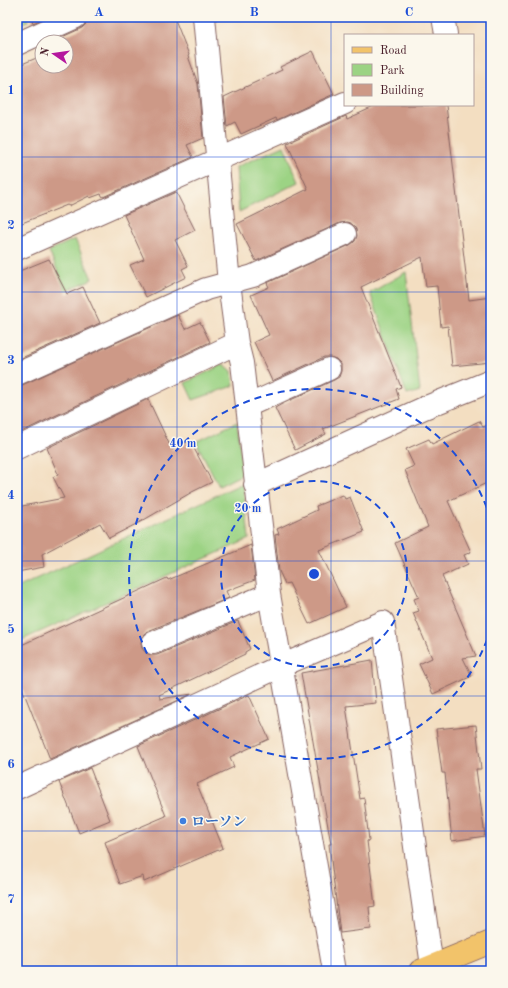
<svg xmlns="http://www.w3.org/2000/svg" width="508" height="988" font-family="'Old Standard TT','Noto Serif JP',serif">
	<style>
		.green { fill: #9cd384; stroke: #737958 }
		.building { fill: #cd9987 }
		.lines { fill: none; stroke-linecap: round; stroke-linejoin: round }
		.minor-casing { stroke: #856260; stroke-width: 24 }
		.major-casing { stroke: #856260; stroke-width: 24 }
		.minor { stroke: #fff; stroke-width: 22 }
		.major { stroke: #f2c36a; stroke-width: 22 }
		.grid { fill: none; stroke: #1d4ed8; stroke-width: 1; stroke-opacity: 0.55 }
		.ring { fill: none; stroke: #1d4ed8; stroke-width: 2; stroke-dasharray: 7 5 }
		.shop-dot { fill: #3f7fe0; stroke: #fbf7ec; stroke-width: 1.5 }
		.labels { text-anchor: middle; stroke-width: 3; stroke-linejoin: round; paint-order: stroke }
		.shop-label { font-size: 14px; font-weight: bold; fill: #366cbe; stroke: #fbf7ec; text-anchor: start }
		.centre { fill: #1d4ed8; stroke: #fbf7ec; stroke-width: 2 }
		.ring-label { font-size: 12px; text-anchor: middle; font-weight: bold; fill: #1d4ed8; stroke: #fbf7ec; stroke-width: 3; stroke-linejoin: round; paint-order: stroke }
		.neatline { fill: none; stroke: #1d4ed8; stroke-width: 1.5 }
		.grid-label { font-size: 13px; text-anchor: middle; font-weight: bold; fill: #1d4ed8 }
	</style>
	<rect width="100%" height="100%" fill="#fbf7ec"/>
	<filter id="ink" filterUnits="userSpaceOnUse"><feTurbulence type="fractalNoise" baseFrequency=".025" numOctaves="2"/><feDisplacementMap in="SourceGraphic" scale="8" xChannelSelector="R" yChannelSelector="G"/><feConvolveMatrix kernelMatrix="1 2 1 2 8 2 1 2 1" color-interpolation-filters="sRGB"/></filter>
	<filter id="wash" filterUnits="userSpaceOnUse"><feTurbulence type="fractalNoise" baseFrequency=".012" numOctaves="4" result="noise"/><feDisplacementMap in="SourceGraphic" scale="16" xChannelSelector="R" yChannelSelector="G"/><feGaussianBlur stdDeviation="0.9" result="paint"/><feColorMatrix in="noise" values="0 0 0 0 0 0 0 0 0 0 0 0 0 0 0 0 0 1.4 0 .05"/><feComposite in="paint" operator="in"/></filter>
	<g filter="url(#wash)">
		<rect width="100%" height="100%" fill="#f3dec1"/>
		<path class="green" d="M 17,17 L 28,17 L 28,21 L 17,26 Z
			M 284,146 L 299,182 L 239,212 L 236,167 Z
			M 75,239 L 92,279 L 66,291 L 49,251 Z
			M 406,272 L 420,391 L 407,395 L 370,293 Z
			M 224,364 L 232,371 L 234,386 L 193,400 L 185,383 Z
			M 237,422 L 243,474 L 219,486 L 196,442 Z
			M 243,483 L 249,539 L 17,642 L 17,588 Z"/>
		<g id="blocks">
			<path class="building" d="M 31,17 L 46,17 L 33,23 Z
				M 88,17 L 174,17 L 189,55 L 188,56 L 198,84 L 203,138 L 187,145 L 193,157 L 103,197 L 101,194 L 90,198 L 89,196 L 69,206 L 67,205 L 17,225 L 17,66 L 39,57 L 38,48 L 42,46 L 42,66 L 66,66 L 66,42 L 51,42 L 82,28 L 86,24 Z
				M 313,51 L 334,94 L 277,120 L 276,118 L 241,134 L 235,122 L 227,126 L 224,97 L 282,70 L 280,67 Z
				M 378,105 L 446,105 L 469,300 L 491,297 L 491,362 L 452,366 L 448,326 L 441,327 L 437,286 L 426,287 L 422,257 L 361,287 L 401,387 L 396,389 L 399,399 L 323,429 L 326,434 L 295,450 L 275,408 L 282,404 L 334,380 L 339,377 L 341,371 L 341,364 L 336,359 L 330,357 L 324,357 L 272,381 L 254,342 L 269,335 L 251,295 L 269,287 L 267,283 L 350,245 L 355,241 L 357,236 L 356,229 L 352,224 L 347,222 L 340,223 L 256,261 L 237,224 L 308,189 L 287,143 L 346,116 L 347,119 Z
				M 176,192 L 195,230 L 175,240 L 188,266 L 182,269 L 186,277 L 146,297 L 130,265 L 144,259 L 124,215 Z
				M 49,259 L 67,294 L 83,287 L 100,323 L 17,360 L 17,272 Z
				M 178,315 L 185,329 L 200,322 L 210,342 L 17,434 L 17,386 L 22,385 Z
				M 148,399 L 172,450 L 190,441 L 212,482 L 192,492 L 142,521 L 109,538 L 100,523 L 42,554 L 44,567 L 17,572 L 17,507 L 64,498 L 53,477 L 58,474 L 47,448 Z
				M 479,421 L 483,427 L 491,423 L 491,481 L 448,501 L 471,552 L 464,555 L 468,564 L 442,576 L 476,656 L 463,658 L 472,676 L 433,694 L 419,664 L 432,658 L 413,613 L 419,611 L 414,599 L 419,597 L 395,543 L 428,527 L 405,470 L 414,466 L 406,449 L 429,439 L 432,444 Z
				M 343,495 L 345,499 L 350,497 L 364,532 L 319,550 L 346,607 L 309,624 L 289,583 L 285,584 L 279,571 L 275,535 L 279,534 L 277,529 L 317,510 L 316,506 Z
				M 251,545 L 255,580 L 226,591 L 229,598 L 148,631 L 143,636 L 141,642 L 142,648 L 146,653 L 151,655 L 157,655 L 238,621 L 250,649 L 245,652 L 245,654 L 159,695 L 160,699 L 192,694 L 50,759 L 17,675 L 17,647 L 167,578 L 168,580 Z
				M 372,660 L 376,703 L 346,706 L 360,799 L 364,798 L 369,840 L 367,841 L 375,906 L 369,907 L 371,929 L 340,933 L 329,844 L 331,844 L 301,673 Z
				M 249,695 L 269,739 L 230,757 L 234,767 L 197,784 L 223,848 L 144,882 L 143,876 L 120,884 L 105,842 L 166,816 L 138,746 Z
				M 476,725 L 481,769 L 476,769 L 485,836 L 452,841 L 445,773 L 442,773 L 436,729 Z
				M 90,768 L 110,820 L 79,833 L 59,782 Z"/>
		</g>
	</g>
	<g filter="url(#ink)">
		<use href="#blocks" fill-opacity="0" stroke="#856260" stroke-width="1"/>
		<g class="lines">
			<defs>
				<path id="minor" d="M 204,17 L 229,283 L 237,343 L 242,363 L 269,594 L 334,971
					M 443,17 L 446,34
					M 17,44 L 76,17
					M 17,249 L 345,103
					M 17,374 L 206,289 L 253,276 L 345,234
					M 247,406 L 329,369
					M 17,448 L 237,343
					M 255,485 L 424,408 L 491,381
					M 153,643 L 269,594
					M 17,788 L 281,666 L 383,622 L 432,966"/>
				<path id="major" d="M 420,971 L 491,942"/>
			</defs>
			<use href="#minor" class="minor-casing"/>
			<use href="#major" class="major-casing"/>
			<use href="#minor" class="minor"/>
			<use href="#major" class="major"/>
		</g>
	</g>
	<path class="grid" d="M 177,17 L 177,971M 331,17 L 331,971M 17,157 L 491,157M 17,292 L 491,292M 17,427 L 491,427M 17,561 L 491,561M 17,696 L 491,696M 17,831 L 491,831"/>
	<g class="ring">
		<circle cx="314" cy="574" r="93"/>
		<path d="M491 628A185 185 0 1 1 491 520"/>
	</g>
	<circle class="shop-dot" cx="183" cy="821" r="4"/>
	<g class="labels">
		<g class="shop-label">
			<text x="191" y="826">ローソン</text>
		</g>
	</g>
	<circle cx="314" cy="574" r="6" class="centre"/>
	<g class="ring-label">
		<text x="183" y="447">40 m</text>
		<text x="248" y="512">20 m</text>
	</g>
	<rect width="508" height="988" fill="none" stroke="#fbf7ec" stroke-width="44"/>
	<rect x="344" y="34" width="130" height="72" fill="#fbf7ec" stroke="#b4a19f"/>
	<rect x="352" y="47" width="20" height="6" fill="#f2c36a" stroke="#b4a19f"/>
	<text x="380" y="54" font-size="12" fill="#4a1f2b">Road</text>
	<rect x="352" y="64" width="20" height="12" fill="#9cd384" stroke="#b4a19f"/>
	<text x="380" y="74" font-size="12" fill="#4a1f2b">Park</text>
	<rect x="352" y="84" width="20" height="12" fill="#cd9987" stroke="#b4a19f"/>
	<text x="380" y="94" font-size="12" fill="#4a1f2b">Building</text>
	<g transform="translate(54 54) rotate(283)"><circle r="19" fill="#fbf7ec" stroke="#b4a19f"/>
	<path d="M0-3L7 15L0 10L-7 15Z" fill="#b5179e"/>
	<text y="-6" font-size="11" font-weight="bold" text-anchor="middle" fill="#4a1f2b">N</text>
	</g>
	<rect x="22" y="22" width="464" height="944" class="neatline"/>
	<g class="grid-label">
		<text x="99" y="16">A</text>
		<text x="254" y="16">B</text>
		<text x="409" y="16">C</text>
		<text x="11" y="94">1</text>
		<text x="11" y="229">2</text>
		<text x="11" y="364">3</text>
		<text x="11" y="499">4</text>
		<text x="11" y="633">5</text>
		<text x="11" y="768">6</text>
		<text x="11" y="903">7</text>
	</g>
</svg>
